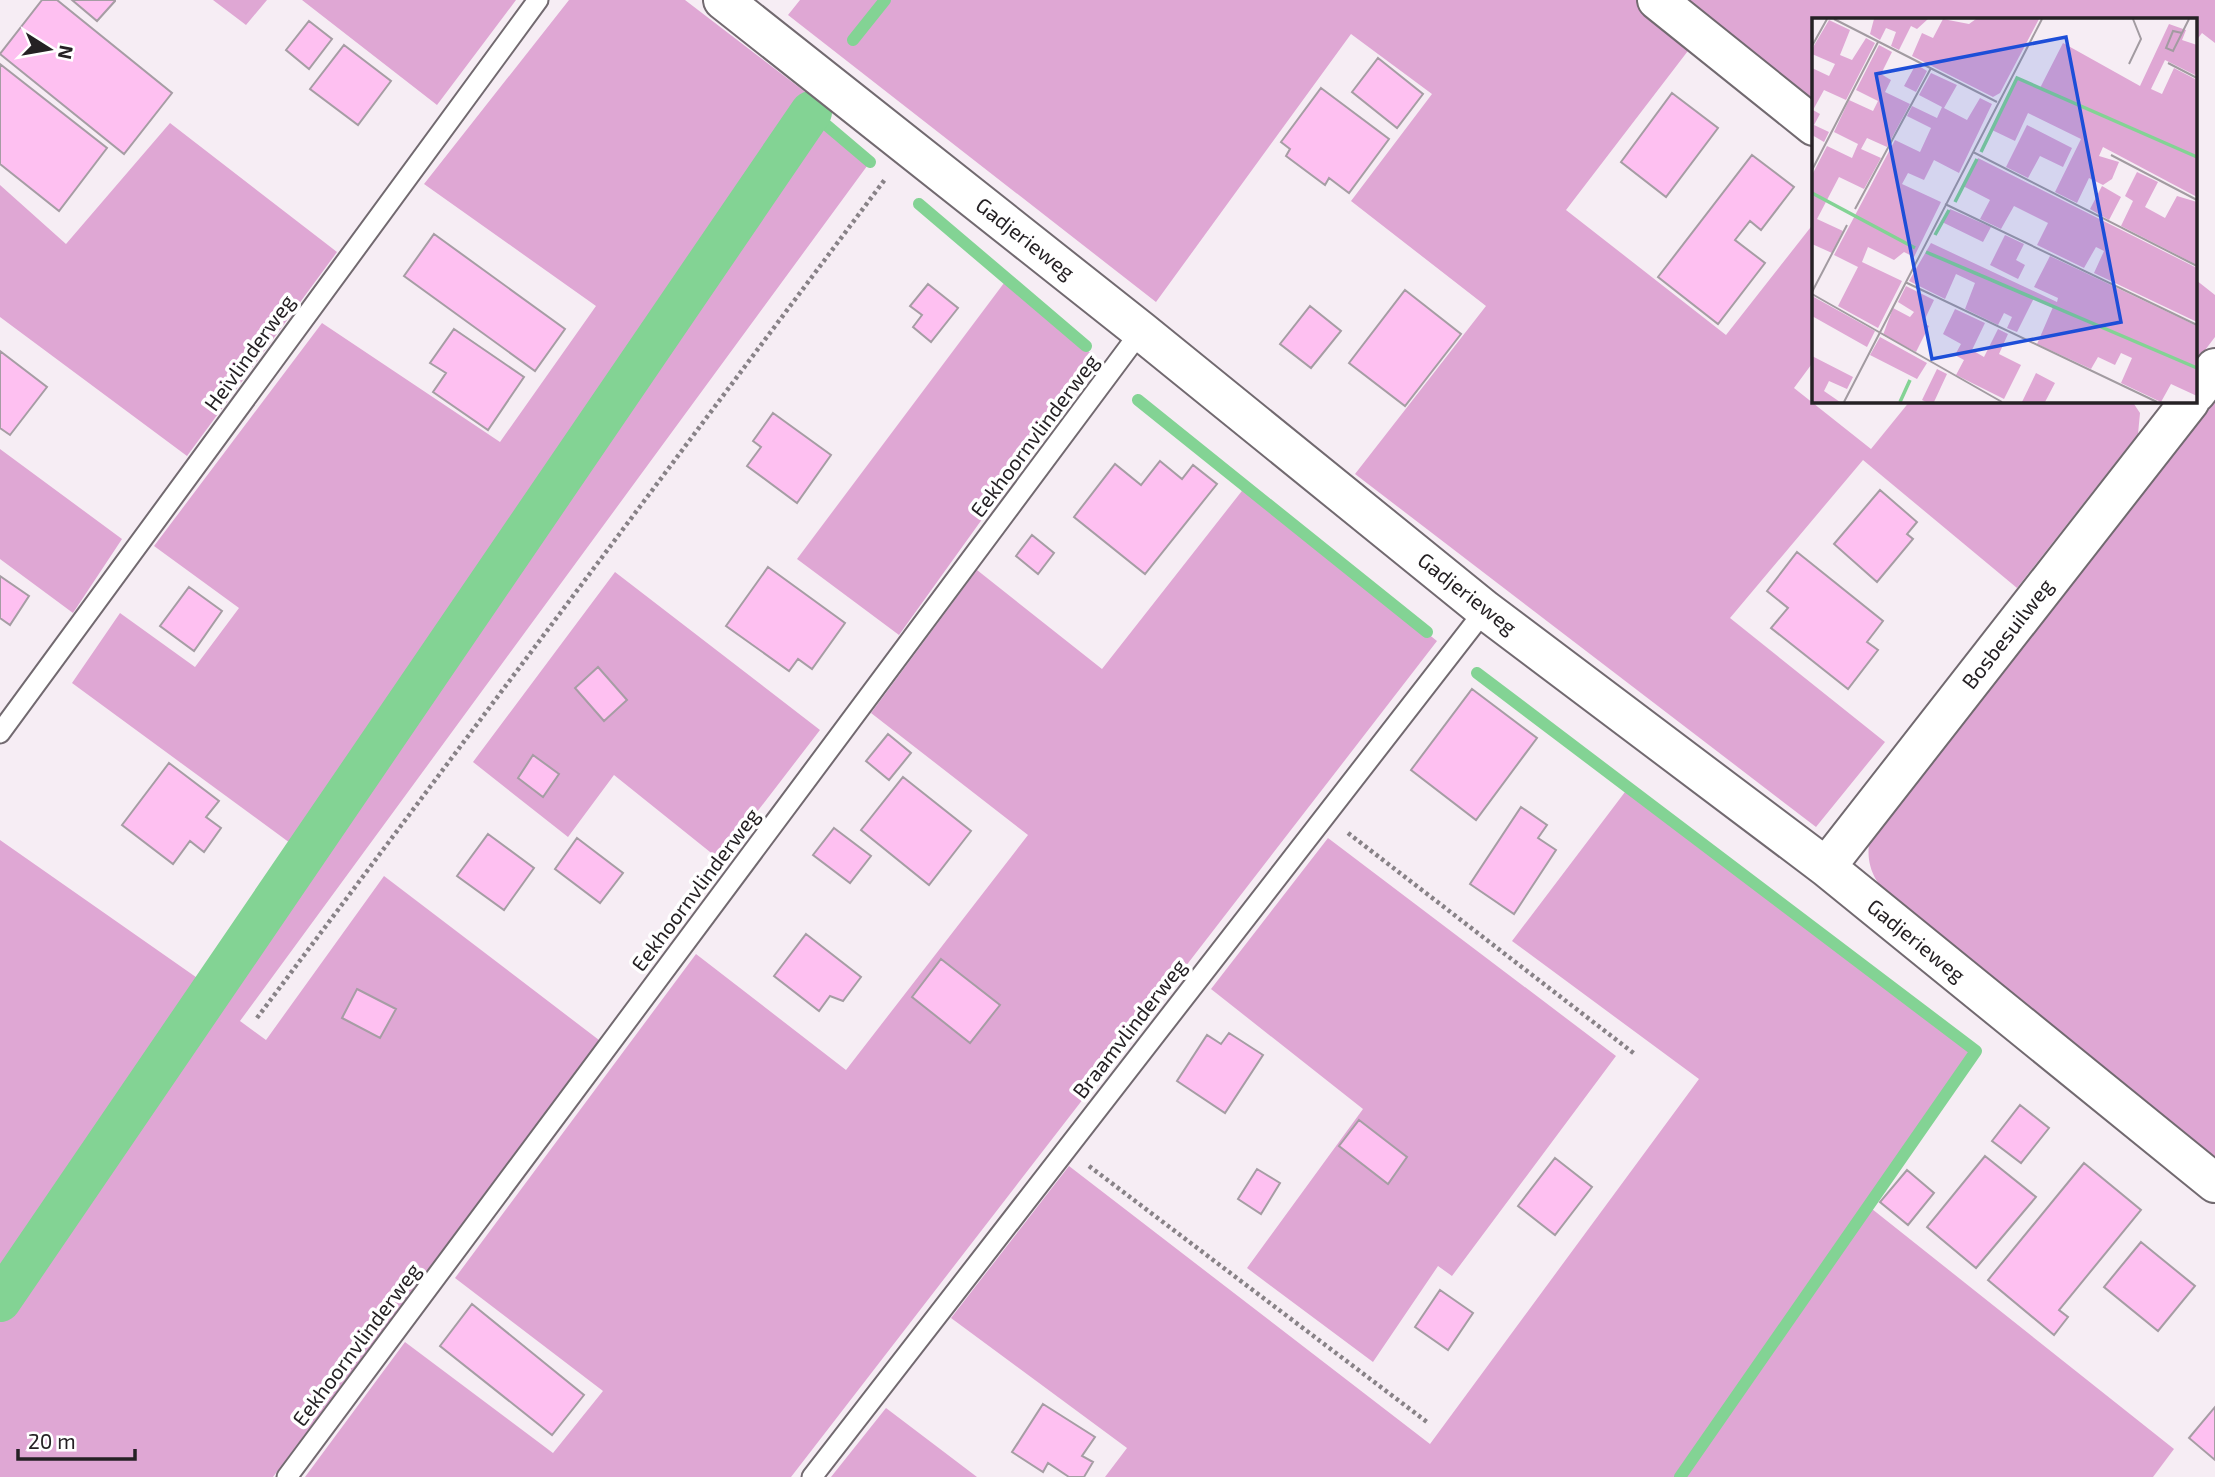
<svg xmlns="http://www.w3.org/2000/svg" width="2215" height="1477" font-family="'Exo 2',sans-serif">
	<style>
		.green { fill: #dfa7d4 }
		.lines { fill: none; stroke-linecap: round; stroke-linejoin: round }
		.stream { stroke: #83d394; stroke-width: 12 }
		.canal { stroke: #83d394; stroke-width: 42 }
		.building { fill: #fec0f1; stroke: #a69da4; stroke-width: 2 }
		.lane-casing { stroke: #726a70; stroke-width: 23 }
		.street-casing { stroke: #726a70; stroke-width: 42 }
		.path { stroke: #888287; stroke-width: 4.5; stroke-dasharray: 3.5 3.5; stroke-linecap: butt }
		.lane { stroke: #fff; stroke-width: 19 }
		.street { stroke: #fff; stroke-width: 38 }
		.labels { text-anchor: middle; stroke-width: 7; stroke-linejoin: round; paint-order: stroke }
		.street-label { font-size: 21px; fill: #252124; stroke: #fff }
		.inset-river { fill: none; stroke: #83d394; stroke-width: 3.5 }
		.inset-road { fill: none; stroke: #a29ba1; stroke-width: 2 }
		.view { fill: #1d4ed8; fill-opacity: 0.15; stroke: #1d4ed8; stroke-width: 3.5 }
		.inset-edge { fill: none; stroke: #252124; stroke-width: 3.5 }
	</style>
	<rect width="100%" height="100%" fill="#f6edf4"/>
	<path class="green" d="M 213,0 L 267,0 L 246,25 Z
		M 302,0 L 516,0 L 437,105 Z
		M 569,0 L 685,0 L 817,101 L 811,113 L 870,162 L 240,1021 L 266,1040 L 384,876 L 599,1040 L 273,1477 L 0,1477 L 0,840 L 213,989 L 305,854 L 72,683 L 120,613 L 195,667 L 239,608 L 154,546 L 322,323 L 500,442 L 596,306 L 424,184 Z
		M 800,0 L 1643,0 L 1694,43 L 1566,210 L 1726,335 L 1814,223 L 1814,361 L 1794,388 L 1871,449 L 1910,401 L 2132,401 L 2140,413 L 2138,434 L 2017,588 L 1863,460 L 1730,618 L 1885,742 L 1816,827 L 1355,474 L 1486,306 L 1351,201 L 1432,94 L 1351,34 L 1156,302 L 788,15 Z
		M 1684,0 L 2215,0 L 2215,43 L 2202,33 L 2196,41 L 2196,19 L 1814,19 L 1814,105 Z
		M 170,123 L 337,252 L 187,456 L 0,317 L 0,185 L 66,244 Z
		M 1007,279 L 1097,359 L 899,635 L 797,559 Z
		M 2196,280 L 2215,295 L 2215,337 L 2196,362 Z
		M 2215,402 L 2215,1160 L 1894,903 C 1877,883 1866,870 1869,843 Z
		M 0,449 L 122,539 L 73,613 L 0,559 Z
		M 1245,487 L 1437,641 L 791,1477 L 305,1477 L 405,1342 L 553,1453 L 603,1391 L 455,1278 L 696,954 L 846,1070 L 1028,835 L 871,713 L 977,570 L 1102,669 Z
		M 615,572 L 820,730 L 720,860 L 614,775 L 568,837 L 473,762 Z
		M 1628,788 L 1976,1051 L 1867,1205 L 2174,1449 L 2153,1477 L 1105,1477 L 1127,1448 L 951,1318 L 1069,1166 L 1430,1444 L 1699,1079 L 1512,941 Z
		M 1328,838 L 1616,1056 L 1452,1276 L 1438,1266 L 1373,1362 L 1247,1268 L 1363,1109 L 1211,989 Z
		M 886,1408 L 977,1477 L 831,1477 Z"/>
	<g class="lines">
		<path class="stream" d="M 853,40 L 885,0
			M 811,112 L 870,162
			M 919,204 L 1086,346
			M 1138,400 L 1427,632
			M 1477,673 L 1976,1051 L 1680,1477"/>
		<path class="canal" d="M 0,1301 L 811,112"/>
	</g>
	<path class="building" d="M 42,0 L 57,0 L 172,93 L 124,154 L 0,54 Z
		M 72,0 L 115,0 L 115,1 L 97,21 Z
		M 309,21 L 332,39 L 309,69 L 286,50 Z
		M 344,45 L 391,81 L 358,125 L 310,89 Z
		M 1378,58 L 1423,94 L 1397,128 L 1352,92 Z
		M 0,64 L 107,148 L 59,211 L 0,164 Z
		M 1321,88 L 1389,139 L 1349,193 L 1329,178 L 1325,185 L 1286,156 L 1290,149 L 1281,142 Z
		M 1672,93 L 1718,128 L 1666,197 L 1621,162 Z
		M 1752,155 L 1794,187 L 1761,230 L 1750,221 L 1735,240 L 1765,263 L 1718,324 L 1658,277 Z
		M 434,234 L 565,329 L 535,371 L 404,276 Z
		M 928,284 L 958,308 L 931,342 L 913,327 L 922,315 L 910,306 Z
		M 1405,290 L 1461,334 L 1405,406 L 1349,363 Z
		M 1310,306 L 1341,331 L 1311,368 L 1280,344 Z
		M 454,329 L 524,377 L 488,430 L 433,392 L 446,373 L 430,363 Z
		M 0,351 L 47,387 L 10,435 L 0,428 Z
		M 773,413 L 831,455 L 797,503 L 747,466 L 761,447 L 753,441 Z
		M 1160,461 L 1182,479 L 1193,465 L 1217,484 L 1145,574 L 1074,517 L 1115,464 L 1141,485 Z
		M 1880,490 L 1917,522 L 1907,534 L 1913,539 L 1877,582 L 1834,544 Z
		M 1032,535 L 1054,553 L 1038,574 L 1016,556 Z
		M 1797,552 L 1883,621 L 1867,642 L 1878,650 L 1848,689 L 1771,628 L 1788,608 L 1767,591 Z
		M 768,567 L 845,623 L 812,669 L 798,659 L 789,671 L 726,626 Z
		M 0,576 L 29,596 L 10,625 L 0,618 Z
		M 189,587 L 222,611 L 194,651 L 160,626 Z
		M 598,667 L 627,700 L 604,721 L 575,688 Z
		M 1472,689 L 1537,738 L 1476,820 L 1411,770 Z
		M 888,734 L 911,753 L 889,780 L 866,761 Z
		M 533,755 L 559,774 L 543,797 L 518,778 Z
		M 169,763 L 219,801 L 206,817 L 221,828 L 204,852 L 190,841 L 173,864 L 122,825 Z
		M 903,777 L 971,831 L 929,885 L 861,830 Z
		M 1521,807 L 1547,825 L 1538,838 L 1556,850 L 1514,914 L 1470,884 Z
		M 834,828 L 871,856 L 850,883 L 813,855 Z
		M 488,834 L 534,868 L 504,910 L 457,876 Z
		M 577,838 L 623,873 L 600,903 L 555,869 Z
		M 806,934 L 861,977 L 843,1001 L 830,996 L 819,1011 L 774,976 Z
		M 941,959 L 1000,1005 L 970,1043 L 912,997 Z
		M 357,989 L 396,1009 L 380,1038 L 342,1018 Z
		M 1229,1033 L 1263,1055 L 1225,1113 L 1177,1081 L 1207,1035 L 1221,1044 Z
		M 2020,1105 L 2049,1128 L 2021,1163 L 1992,1141 Z
		M 1359,1120 L 1407,1157 L 1388,1184 L 1339,1146 Z
		M 1985,1156 L 2036,1197 L 1976,1268 L 1927,1227 Z
		M 1555,1158 L 1592,1187 L 1555,1235 L 1518,1206 Z
		M 2084,1163 L 2141,1210 L 2059,1310 L 2068,1317 L 2054,1335 L 1988,1280 Z
		M 1257,1169 L 1280,1183 L 1261,1214 L 1238,1199 Z
		M 1907,1170 L 1934,1193 L 1908,1225 L 1880,1202 Z
		M 2141,1242 L 2195,1286 L 2158,1331 L 2104,1287 Z
		M 1440,1290 L 1473,1313 L 1448,1350 L 1415,1327 Z
		M 472,1304 L 584,1395 L 552,1435 L 440,1346 Z
		M 1043,1404 L 1095,1437 L 1082,1456 L 1093,1462 L 1084,1477 L 1069,1477 L 1048,1463 L 1043,1472 L 1012,1452 Z
		M 2215,1407 L 2215,1460 L 2189,1438 Z"/>
	<g class="lines">
		<defs>
			<path id="lane" d="M 0,733 L 538,0
				M 287,1477 L 1141,331
				M 812,1477 L 1485,610"/>
			<path id="street" d="M 723,0 L 1141,331 L 1485,610 L 1826,867 L 2215,1183
				M 1657,0 L 1814,126
				M 2196,393 L 2215,368
				M 1826,867 L 2190,401"/>
		</defs>
		<use href="#lane" class="lane-casing"/>
		<use href="#street" class="street-casing"/>
		<path class="path" d="M 1348,833 L 1636,1055
			M 257,1018 L 886,178
			M 1089,1166 L 1427,1422"/>
		<use href="#lane" class="lane"/>
		<use href="#street" class="street"/>
	</g>
	<g class="labels">
		<g class="street-label">
			<text transform="translate(1025 239) rotate(38)" y="7">Gadjerieweg</text>
			<text transform="translate(250 353) rotate(-54)" y="7">Heivlinderweg</text>
			<text transform="translate(1035 436) rotate(-53)" y="7">Eekhoornvlinderweg</text>
			<text transform="translate(1467 594) rotate(38)" y="7">Gadjerieweg</text>
			<text transform="translate(2008 634) rotate(-52)" y="7">Bosbesuilweg</text>
			<text transform="translate(696 890) rotate(-53)" y="7">Eekhoornvlinderweg</text>
			<text transform="translate(1916 941) rotate(39)" y="7">Gadjerieweg</text>
			<text transform="translate(1130 1029) rotate(-52)" y="7">Braamvlinderweg</text>
			<text transform="translate(357 1345) rotate(-53)" y="7">Eekhoornvlinderweg</text>
		</g>
	</g>
	<g transform="translate(1812 18)">
		<rect width="385" height="385" fill="#f6edf4"/>
		<path d="M 62,1 L 116,1 L 105,11 L 99,8 L 87,32 L 79,28 L 84,14 L 74,10 L 68,22 L 58,16 ZM 131,1 L 157,6 L 164,1 L 227,1 L 188,75 L 181,79 L 100,38 L 110,15 L 121,20 ZM 17,2 L 38,12 L 28,37 L 40,42 L 54,20 L 63,25 L 34,82 L 12,72 L 1,92 L 8,96 L 2,107 L 17,114 L 12,124 L 0,117 L 0,50 L 17,58 L 23,46 L 0,36 L 0,31 ZM 357,6 L 374,12 L 370,22 L 385,27 L 385,58 L 353,42 L 339,71 L 350,76 L 362,50 L 385,62 L 385,179 L 291,129 L 287,138 L 307,144 L 300,161 L 291,167 L 277,160 L 265,185 L 243,174 L 269,121 L 216,95 L 203,123 L 180,112 L 205,60 L 228,70 L 251,25 L 328,68 ZM 67,27 L 80,34 L 69,56 L 79,62 L 73,74 L 98,86 L 75,129 L 55,120 L 49,131 L 69,140 L 52,171 L 27,159 L 5,201 L 31,213 L 20,235 L 0,226 L 0,157 L 15,128 L 40,140 L 46,126 L 22,114 L 37,82 L 61,93 L 66,83 L 44,72 ZM 104,46 L 115,53 L 104,74 L 92,68 ZM 119,55 L 145,67 L 132,90 L 155,102 L 168,80 L 180,86 L 147,155 L 122,142 L 112,162 L 96,155 L 90,166 L 129,184 L 102,239 L 92,234 L 82,242 L 56,229 L 50,244 L 90,263 L 66,310 L 26,288 L 46,249 L 22,237 L 83,122 L 108,134 L 119,110 L 95,98 L 100,88 L 125,100 L 130,89 L 107,77 ZM 215,107 L 260,130 L 251,149 L 228,138 L 216,160 L 194,149 ZM 166,140 L 385,250 L 385,304 L 282,255 L 292,233 L 284,229 L 272,250 L 225,227 L 236,205 L 202,188 L 189,211 L 168,201 L 178,182 L 151,168 ZM 325,154 L 346,164 L 333,189 L 353,200 L 365,178 L 385,184 L 385,247 L 309,208 L 321,183 L 313,178 ZM 290,168 L 309,179 L 297,202 L 278,191 ZM 138,191 L 179,209 L 171,224 L 130,204 ZM 193,217 L 212,226 L 204,242 L 213,247 L 206,261 L 178,247 ZM 119,225 L 245,284 L 246,280 L 222,269 L 238,238 L 385,308 L 385,378 L 359,366 L 349,384 L 309,365 L 320,340 L 309,335 L 303,347 L 286,339 L 279,351 L 225,326 L 241,289 L 222,280 L 205,314 L 195,310 L 200,299 L 192,295 L 186,307 L 153,291 L 163,265 L 144,256 L 133,281 L 97,263 ZM 94,268 L 122,282 L 111,305 L 117,308 L 104,334 L 71,317 L 81,290 L 98,299 L 102,294 L 86,284 ZM 0,278 L 63,313 L 55,329 L 0,298 ZM 143,291 L 173,305 L 160,332 L 172,339 L 186,311 L 196,316 L 187,336 L 209,347 L 192,381 L 144,357 L 152,342 L 143,337 L 149,326 L 131,316 ZM 68,319 L 115,345 L 105,361 L 58,337 ZM 0,338 L 41,359 L 35,371 L 17,363 L 12,373 L 28,384 L 0,384 ZM 125,351 L 135,356 L 122,384 L 114,384 L 110,382 ZM 224,355 L 243,365 L 233,384 L 210,384 Z" fill="#dfa7d4"/>
		<path class="inset-river" d="M 169,134 L 205,60 L 385,139M 0,175 L 103,230M 143,184 L 165,141M 123,217 L 137,192M 114,234 L 385,350M 88,384 L 98,362"/>
		<path class="inset-road" d="M 22,1 L 185,84M 370,15 L 361,13 L 354,30 L 361,33 L 377,1M 0,28 L 15,1M 356,45 L 385,60M 317,46 L 329,21 L 321,1M 161,134 L 385,248M 299,137 L 385,182M 0,152 L 66,24M 133,186 L 385,307M 43,191 L 119,50M 93,264 L 345,384M 0,274 L 35,207M 0,276 L 190,384M 32,384 L 230,1"/>
		<path class="view" d="M 254,19 L 309,304 L 120,341 L 64,56 Z"/>
		<rect width="385" height="385" class="inset-edge"/>
	</g>
	<g transform="translate(49 49) rotate(101)" stroke="#ffffff" stroke-width="5" paint-order="stroke">
	<path d="M0-5L12 26L0 18L-12 26Z" fill="#252124"/>
	<text y="-10" font-size="19" font-weight="bold" text-anchor="middle" fill="#252124">N</text>
	</g>
	<path d="M18 1449v10h117v-10" fill="none" stroke="#252124" stroke-width="3.5"/>
	<text x="28" y="1449" font-size="21" fill="#252124" stroke="#ffffff" stroke-width="5" paint-order="stroke">20 m</text>
</svg>
